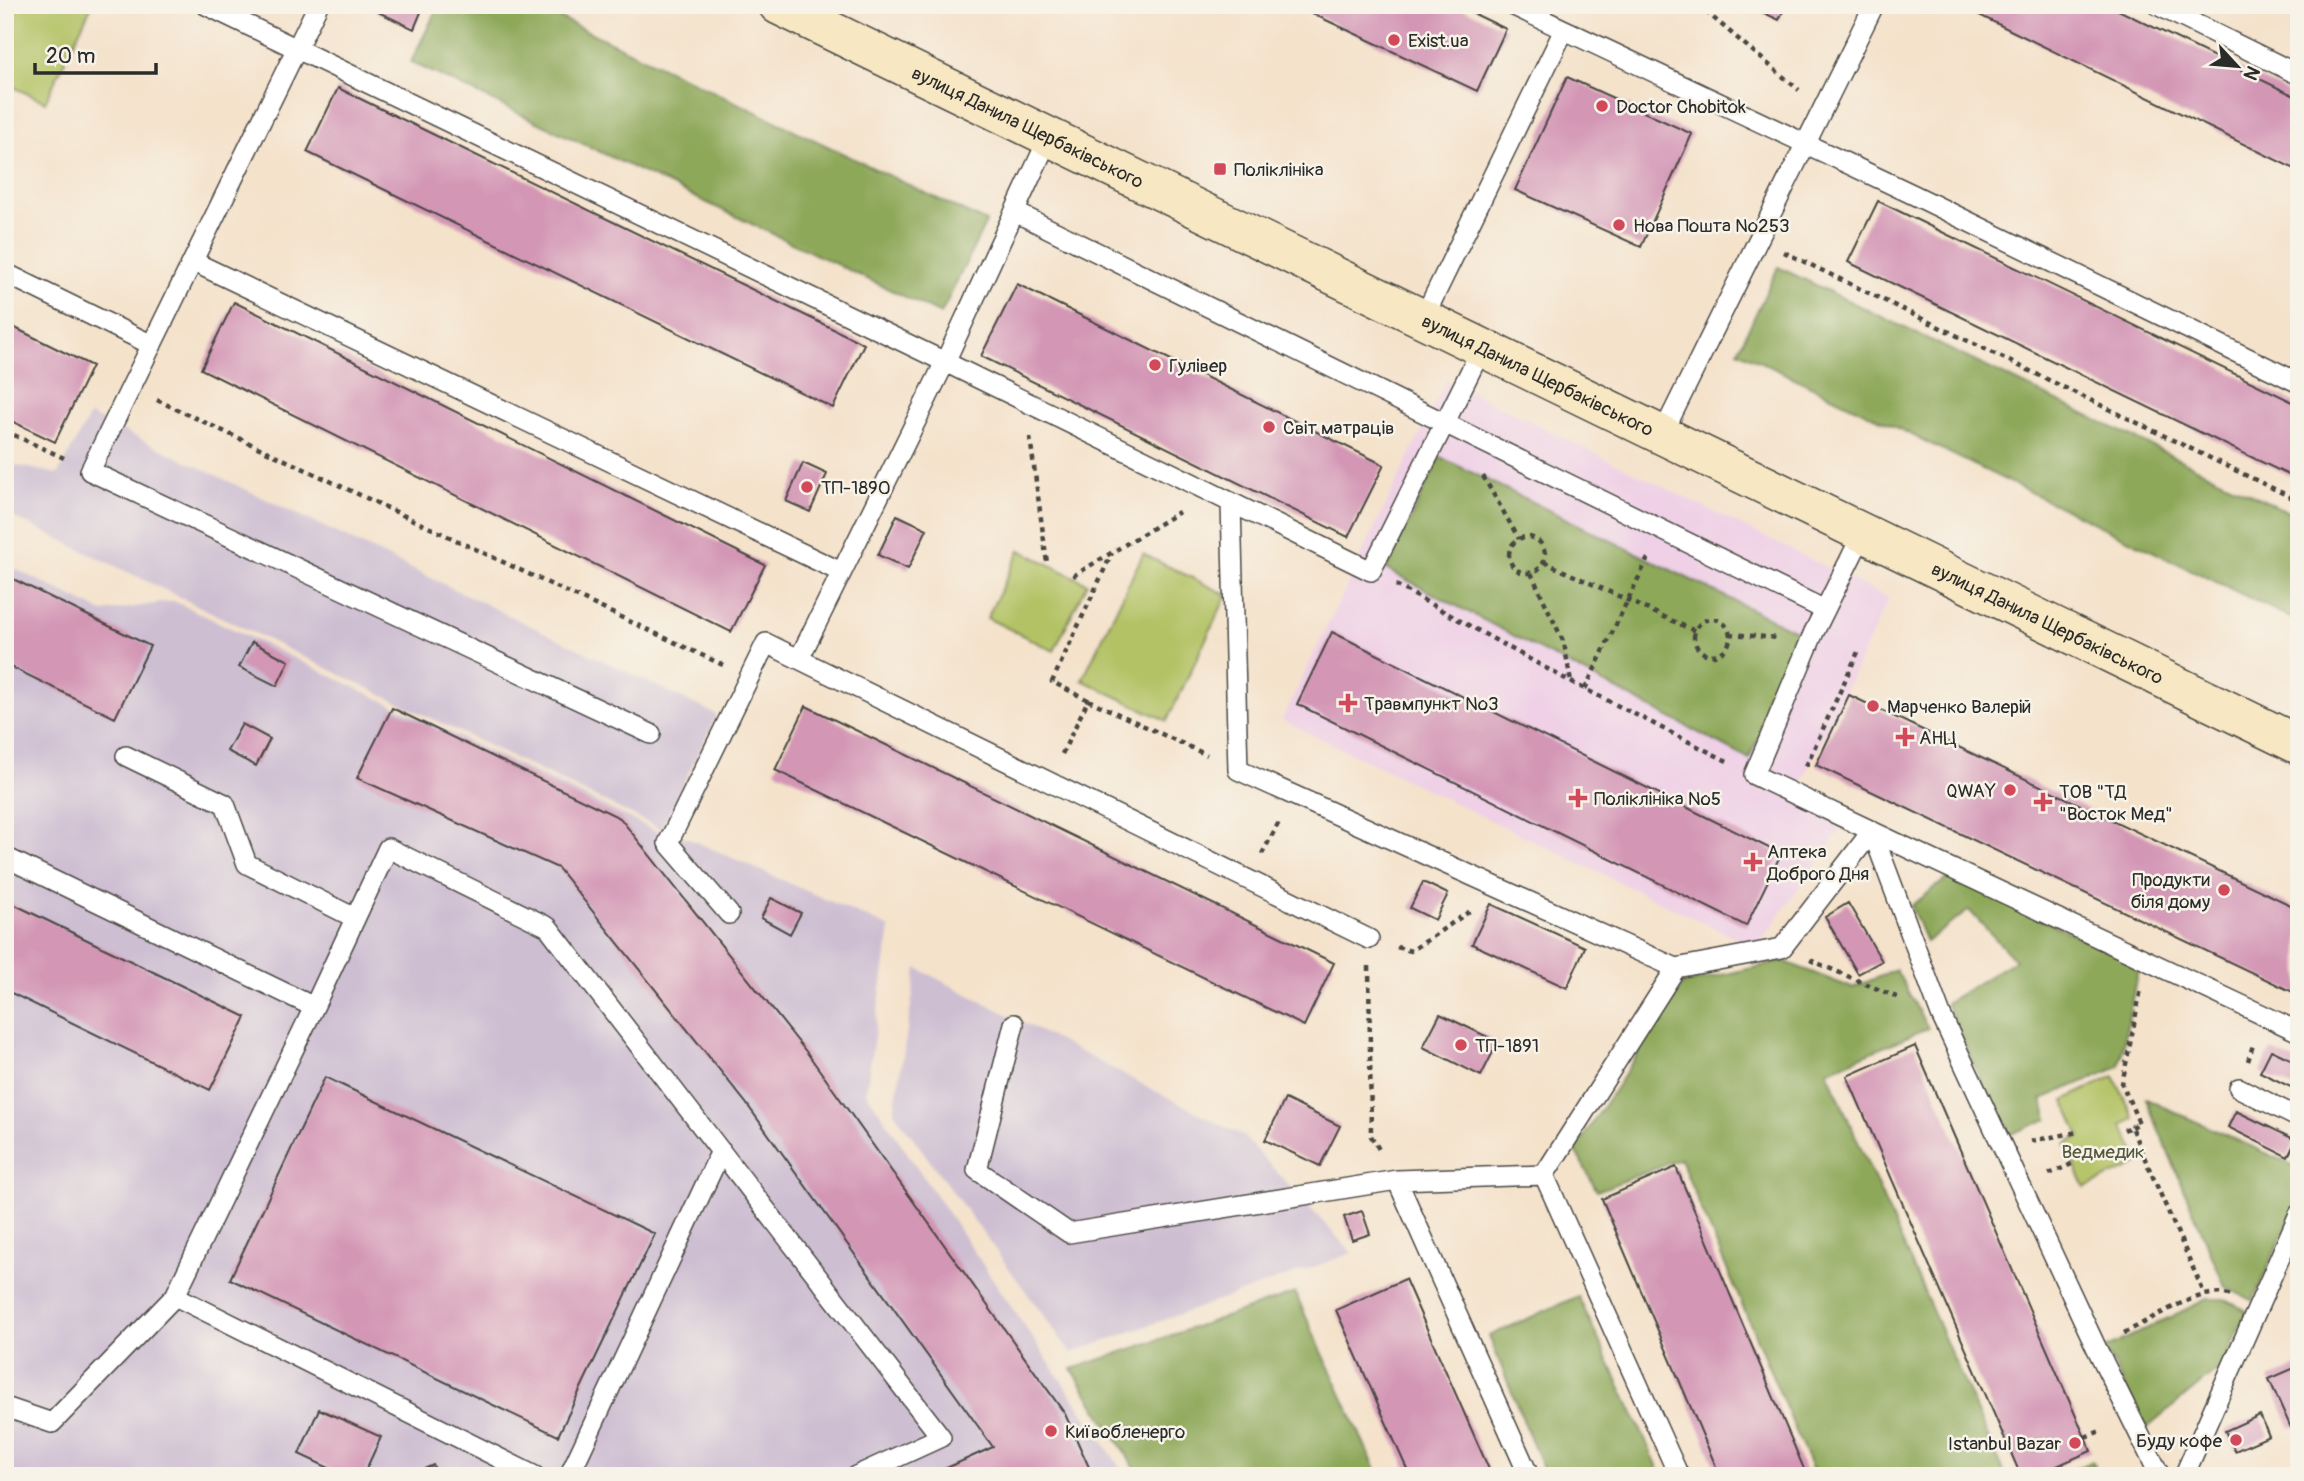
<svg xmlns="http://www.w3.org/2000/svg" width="2304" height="1481" font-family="Pangolin,sans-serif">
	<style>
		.built { fill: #efd0e6 }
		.industrial { fill: #cdbed2 }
		.green { fill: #b3c265; stroke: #6f7648; stroke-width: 2 }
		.forest { fill: #8ea85a; stroke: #5c6a42; stroke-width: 2 }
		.building { fill: #d396b5 }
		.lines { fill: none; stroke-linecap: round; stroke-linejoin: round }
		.service-casing { stroke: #494643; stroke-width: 22 }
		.secondary-casing { stroke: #494643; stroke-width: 41 }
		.path { stroke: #494643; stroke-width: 4.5; stroke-dasharray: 5 5; stroke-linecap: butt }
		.service { stroke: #fff; stroke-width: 19 }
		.secondary { stroke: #f7e8c3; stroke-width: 38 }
		.poi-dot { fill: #d1495b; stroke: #f7f3e8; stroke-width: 2.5 }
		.labels { text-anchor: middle; stroke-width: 5; stroke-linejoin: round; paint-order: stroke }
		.poi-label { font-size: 19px; fill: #2b2b2b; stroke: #f7f3e8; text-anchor: start }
		.street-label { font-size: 19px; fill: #2b2b2b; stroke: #f7f3e8 }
		.park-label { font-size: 19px; fill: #54583c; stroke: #f7f3e8 }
	</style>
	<rect width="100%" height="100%" fill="#f7f3e8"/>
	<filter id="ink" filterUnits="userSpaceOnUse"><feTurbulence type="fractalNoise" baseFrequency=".0143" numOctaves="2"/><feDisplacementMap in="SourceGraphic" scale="14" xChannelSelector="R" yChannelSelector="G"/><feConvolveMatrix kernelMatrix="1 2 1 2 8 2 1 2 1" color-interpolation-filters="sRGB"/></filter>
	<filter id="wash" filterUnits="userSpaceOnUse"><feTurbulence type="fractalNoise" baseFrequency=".00686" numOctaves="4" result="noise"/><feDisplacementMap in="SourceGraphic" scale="28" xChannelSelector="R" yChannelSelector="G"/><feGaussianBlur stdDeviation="1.57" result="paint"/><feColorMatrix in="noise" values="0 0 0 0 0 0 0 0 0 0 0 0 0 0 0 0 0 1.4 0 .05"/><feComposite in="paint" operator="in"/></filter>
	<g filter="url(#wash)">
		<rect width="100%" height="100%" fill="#f4e2cb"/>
		<path class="built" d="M 1446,380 L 1889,598 L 1793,801 L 1844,825 L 1756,948 L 1282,720 Z"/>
		<path class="industrial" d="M 90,415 L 717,715 L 661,829 L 5,513 L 5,463 L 58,474 Z
			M 5,564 L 103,612 L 174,601 L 656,831 L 674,832 L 890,928 L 866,1092 L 1126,1476 L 5,1476 Z
			M 917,968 L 1243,1136 L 1352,1253 L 1071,1353 L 894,1112 Z"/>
		<path class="green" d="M 5,5 L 92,5 L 45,102 L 5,83 Z
			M 1020,550 L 1087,583 L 1054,651 L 987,618 Z
			M 1143,554 L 1227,595 L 1167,721 L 1082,680 Z
			M 2114,1076 L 2134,1119 L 2122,1125 L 2140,1163 L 2085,1188 L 2065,1144 L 2080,1136 L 2064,1100 Z"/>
		<path class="forest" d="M 439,5 L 533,5 L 986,222 L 941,314 L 411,62 Z
			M 1778,267 L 2299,517 L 2299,622 L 1738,351 Z
			M 1440,457 L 1804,635 L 1749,759 L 1386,569 Z
			M 1949,877 L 2139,964 L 2119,1067 L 2042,1099 L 2048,1119 L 2006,1136 L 1946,1003 L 2015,960 L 1969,910 L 1926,942 L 1911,906 Z
			M 1783,961 L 1852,988 L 1896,970 L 1928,1028 L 1827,1071 L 2005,1476 L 1815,1476 L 1680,1159 L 1597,1191 L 1575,1150 L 1683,984 Z
			M 2146,1099 L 2299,1168 L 2299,1198 L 2253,1301 L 2225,1287 Z
			M 1295,1293 L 1379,1476 L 1140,1476 L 1072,1369 Z
			M 1578,1296 L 1662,1476 L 1546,1476 L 1489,1336 Z
			M 2207,1299 L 2224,1299 L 2247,1311 L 2223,1365 L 2147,1428 L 2105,1349 Z
			M 2092,1461 L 2099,1476 L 2059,1476 Z"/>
		<g id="blocks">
			<path class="building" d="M 379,5 L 424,5 L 414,29 L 376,11 Z
				M 1294,5 L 1456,5 L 1506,29 L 1477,91 Z
				M 1747,5 L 1786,5 L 1779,20 Z
				M 1971,5 L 2108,5 L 2299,98 L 2299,171 L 1969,10 Z
				M 1567,77 L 1692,134 L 1641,247 L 1515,190 Z
				M 338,88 L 864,344 L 833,408 L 307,152 Z
				M 1878,201 L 2299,405 L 2299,480 L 1848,262 Z
				M 1017,284 L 1384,465 L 1348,537 L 981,356 Z
				M 234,302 L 765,565 L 731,632 L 201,369 Z
				M 5,323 L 92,366 L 55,442 L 5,418 Z
				M 803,463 L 827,474 L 810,512 L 786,501 Z
				M 897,515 L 927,529 L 908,569 L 878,555 Z
				M 5,575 L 150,646 L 115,718 L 5,664 Z
				M 1332,632 L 1781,854 L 1746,926 L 1297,704 Z
				M 252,642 L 289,661 L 277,686 L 239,667 Z
				M 1849,695 L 2299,909 L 2299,995 L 1816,765 Z
				M 806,706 L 1334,963 L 1304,1026 L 775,770 Z
				M 392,708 L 620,818 L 808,1054 L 1065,1414 L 1093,1476 L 929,1476 L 993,1447 L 746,1103 L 558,868 L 357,778 Z
				M 242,724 L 270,739 L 256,766 L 227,751 Z
				M 1423,882 L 1448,894 L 1435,920 L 1410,908 Z
				M 771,898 L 801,913 L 790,934 L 761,918 Z
				M 5,900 L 246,1017 L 210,1090 L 5,990 Z
				M 1848,903 L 1882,961 L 1858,974 L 1825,917 Z
				M 1491,904 L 1585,947 L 1567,988 L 1472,944 Z
				M 1440,1014 L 1498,1042 L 1481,1076 L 1423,1047 Z
				M 1915,1046 L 2091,1451 L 2034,1476 L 2021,1476 L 1847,1076 Z
				M 2271,1050 L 2299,1063 L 2299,1091 L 2260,1072 Z
				M 325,1077 L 655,1234 L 558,1436 L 230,1279 Z
				M 1285,1099 L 1340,1126 L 1320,1166 L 1265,1140 Z
				M 2236,1111 L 2296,1140 L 2288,1157 L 2228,1127 Z
				M 1676,1167 L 1807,1476 L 1720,1476 L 1602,1199 Z
				M 1362,1211 L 1370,1234 L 1352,1240 L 1344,1217 Z
				M 1405,1279 L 1492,1476 L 1410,1476 L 1336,1310 Z
				M 2299,1366 L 2299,1425 L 2291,1428 L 2269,1379 Z
				M 319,1409 L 381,1437 L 363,1476 L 346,1476 L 299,1454 Z
				M 2260,1415 L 2269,1436 L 2235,1451 L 2225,1431 Z
				M 433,1465 L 438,1476 L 408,1476 Z"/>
		</g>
	</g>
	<g filter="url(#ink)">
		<use href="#blocks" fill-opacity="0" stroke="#494643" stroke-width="2"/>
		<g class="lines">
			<defs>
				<path id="service" d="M 206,5 L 945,362 L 1371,571 L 1482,348
					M 318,5 L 90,471 L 651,734
					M 1512,5 L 1912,194 L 2299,383
					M 2157,5 L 2299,75
					M 1015,212 L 1825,610
					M 194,262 L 841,572
					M 5,273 L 152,345
					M 1423,319 L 1564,30
					M 1662,435 L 1874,5
					M 1231,504 L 1238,770 L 1676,968 L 1782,948 L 1872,831
					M 799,659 L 945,362 L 1049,137
					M 126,756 L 225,804 L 247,864 L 355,918
					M 1754,775 L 1872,831 L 1941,1015 L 2096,1347 L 2160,1476
					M 1754,775 L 1814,632 L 1863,533
					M 1865,828 L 2299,1032
					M 5,857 L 314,1007 L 175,1296 L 52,1423 L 5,1407
					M 729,914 L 668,843 L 766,643 L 1369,939
					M 314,1007 L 388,848 L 548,927 L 941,1437 L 856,1476
					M 1014,1024 L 977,1170 L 1069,1233 L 1397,1180 L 1544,1175 L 1676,968
					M 2239,1088 L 2299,1118
					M 1544,1175 L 1679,1476
					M 1397,1180 L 1529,1476
					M 175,1296 L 535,1476
					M 569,1476 L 721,1151
					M 2184,1476 L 2299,1214"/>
				<g id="secondary">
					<path id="s1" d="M 778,5 L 2299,745"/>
				</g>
			</defs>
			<use href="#service" class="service-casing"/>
			<use href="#secondary" class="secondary-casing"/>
			<path class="path" d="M 1698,5 L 1799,90
				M 1784,252 L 2299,501
				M 157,400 L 723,665
				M 5,431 L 64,458
				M 1030,437 L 1047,563
				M 1483,476 L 1519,539
				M1509 555a18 18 0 1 1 36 0a18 18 0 1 1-36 0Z
				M 1544,562 L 1695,631
				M 1531,573 L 1564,643 L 1571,682
				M 1073,576 L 1179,512
				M 1396,585 L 1571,682 L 1729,762
				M1694 637a18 18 0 1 1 36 0a18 18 0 1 1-36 0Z
				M 1730,634 L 1778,638
				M 1585,689 L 1649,556
				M 1088,700 L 1052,682 L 1112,553
				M 1062,754 L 1088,700 L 1207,755
				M 1806,766 L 1858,652
				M 1262,854 L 1279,822
				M 1397,947 L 1411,951 L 1473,909
				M 1810,960 L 1901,999
				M 1369,966 L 1371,1136 L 1380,1151
				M 2248,1061 L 2254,1042
				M 2131,1127 L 2139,1123 L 2122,1084 L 2141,989
				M 2124,1130 L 2131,1127 L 2204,1293
				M 2031,1141 L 2078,1132
				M 2049,1174 L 2074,1163
				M 2124,1333 C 2149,1321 2205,1283 2231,1296
				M 2085,1437 L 2103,1430"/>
			<use href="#service" class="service"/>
			<use href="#secondary" class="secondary"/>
		</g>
	</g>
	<g class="poi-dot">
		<circle cx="1394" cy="40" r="7"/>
		<circle cx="1602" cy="106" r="7"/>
		<rect x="1213" y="162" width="14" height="14" rx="3.5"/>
		<circle cx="1619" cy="225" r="7"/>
		<circle cx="1155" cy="365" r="7"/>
		<circle cx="1269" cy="427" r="7"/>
		<circle cx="807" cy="487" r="7"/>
		<path d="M1344.5 692.5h7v7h7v7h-7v7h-7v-7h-7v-7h7z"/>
		<circle cx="1873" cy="706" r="7"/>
		<path d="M1901.5 726.5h7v7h7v7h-7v7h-7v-7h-7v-7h7z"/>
		<circle cx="2010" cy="790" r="7"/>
		<path d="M1574.5 787.5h7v7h7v7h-7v7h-7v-7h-7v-7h7z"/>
		<path d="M2039.5 791.5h7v7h7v7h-7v7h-7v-7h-7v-7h7z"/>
		<path d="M1749.5 851.5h7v7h7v7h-7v7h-7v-7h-7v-7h7z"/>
		<circle cx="2224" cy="890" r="7"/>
		<circle cx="1461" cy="1045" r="7"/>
		<circle cx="1051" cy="1431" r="7"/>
		<circle cx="2236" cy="1440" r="7"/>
		<circle cx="2075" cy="1443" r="7"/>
	</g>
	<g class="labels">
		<g class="poi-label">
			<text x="1408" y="47">Exist.ua</text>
			<text x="1616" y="113">Doctor Chobitok</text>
			<text x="1234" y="176">Поліклініка</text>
			<text x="1633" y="232">Нова Пошта №253</text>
			<text x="1169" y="372">Гулівер</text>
			<text x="1283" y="434">Світ матраців</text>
			<text x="821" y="494">ТП-1890</text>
			<text x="1364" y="710">Травмпункт №3</text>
			<text x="1887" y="713">Марченко Валерій</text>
			<text x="1919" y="744">АНЦ</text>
			<text x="1996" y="797" text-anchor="end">QWAY</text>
			<text x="2059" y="798">ТОВ "ТД<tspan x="2059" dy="22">"Восток Мед"</tspan></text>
			<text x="1594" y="805">Поліклініка №5</text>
			<text x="1767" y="858">Аптека<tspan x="1767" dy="22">Доброго Дня</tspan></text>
			<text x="2210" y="886" text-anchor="end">Продукти<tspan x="2210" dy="22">біля дому</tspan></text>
			<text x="1475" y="1052">ТП-1891</text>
			<text x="1065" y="1438">Київобленерго</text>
			<text x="2222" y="1447" text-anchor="end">Буду кофе</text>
			<text x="2061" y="1450" text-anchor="end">Istanbul Bazar</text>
		</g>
		<g class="street-label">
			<text dy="7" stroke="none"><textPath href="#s1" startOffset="278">вулиця Данила Щербаківського</textPath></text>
			<text dy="7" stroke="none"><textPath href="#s1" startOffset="845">вулиця Данила Щербаківського</textPath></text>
			<text dy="7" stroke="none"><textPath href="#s1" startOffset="1412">вулиця Данила Щербаківського</textPath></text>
		</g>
		<g class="park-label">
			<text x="2103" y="1158">Ведмедик</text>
		</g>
	</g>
	<rect width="2304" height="1481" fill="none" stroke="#f7f3e8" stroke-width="28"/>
	<g transform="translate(2237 66) rotate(116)" stroke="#f7f3e8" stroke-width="5" paint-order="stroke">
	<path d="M0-5L12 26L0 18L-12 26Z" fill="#2b2b2b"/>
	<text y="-10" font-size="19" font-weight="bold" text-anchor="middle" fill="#2b2b2b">N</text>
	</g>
	<path d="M35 63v10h121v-10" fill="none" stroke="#2b2b2b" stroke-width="3.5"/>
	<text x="46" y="63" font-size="21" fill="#2b2b2b" stroke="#f7f3e8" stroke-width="5" paint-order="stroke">20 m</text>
</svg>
